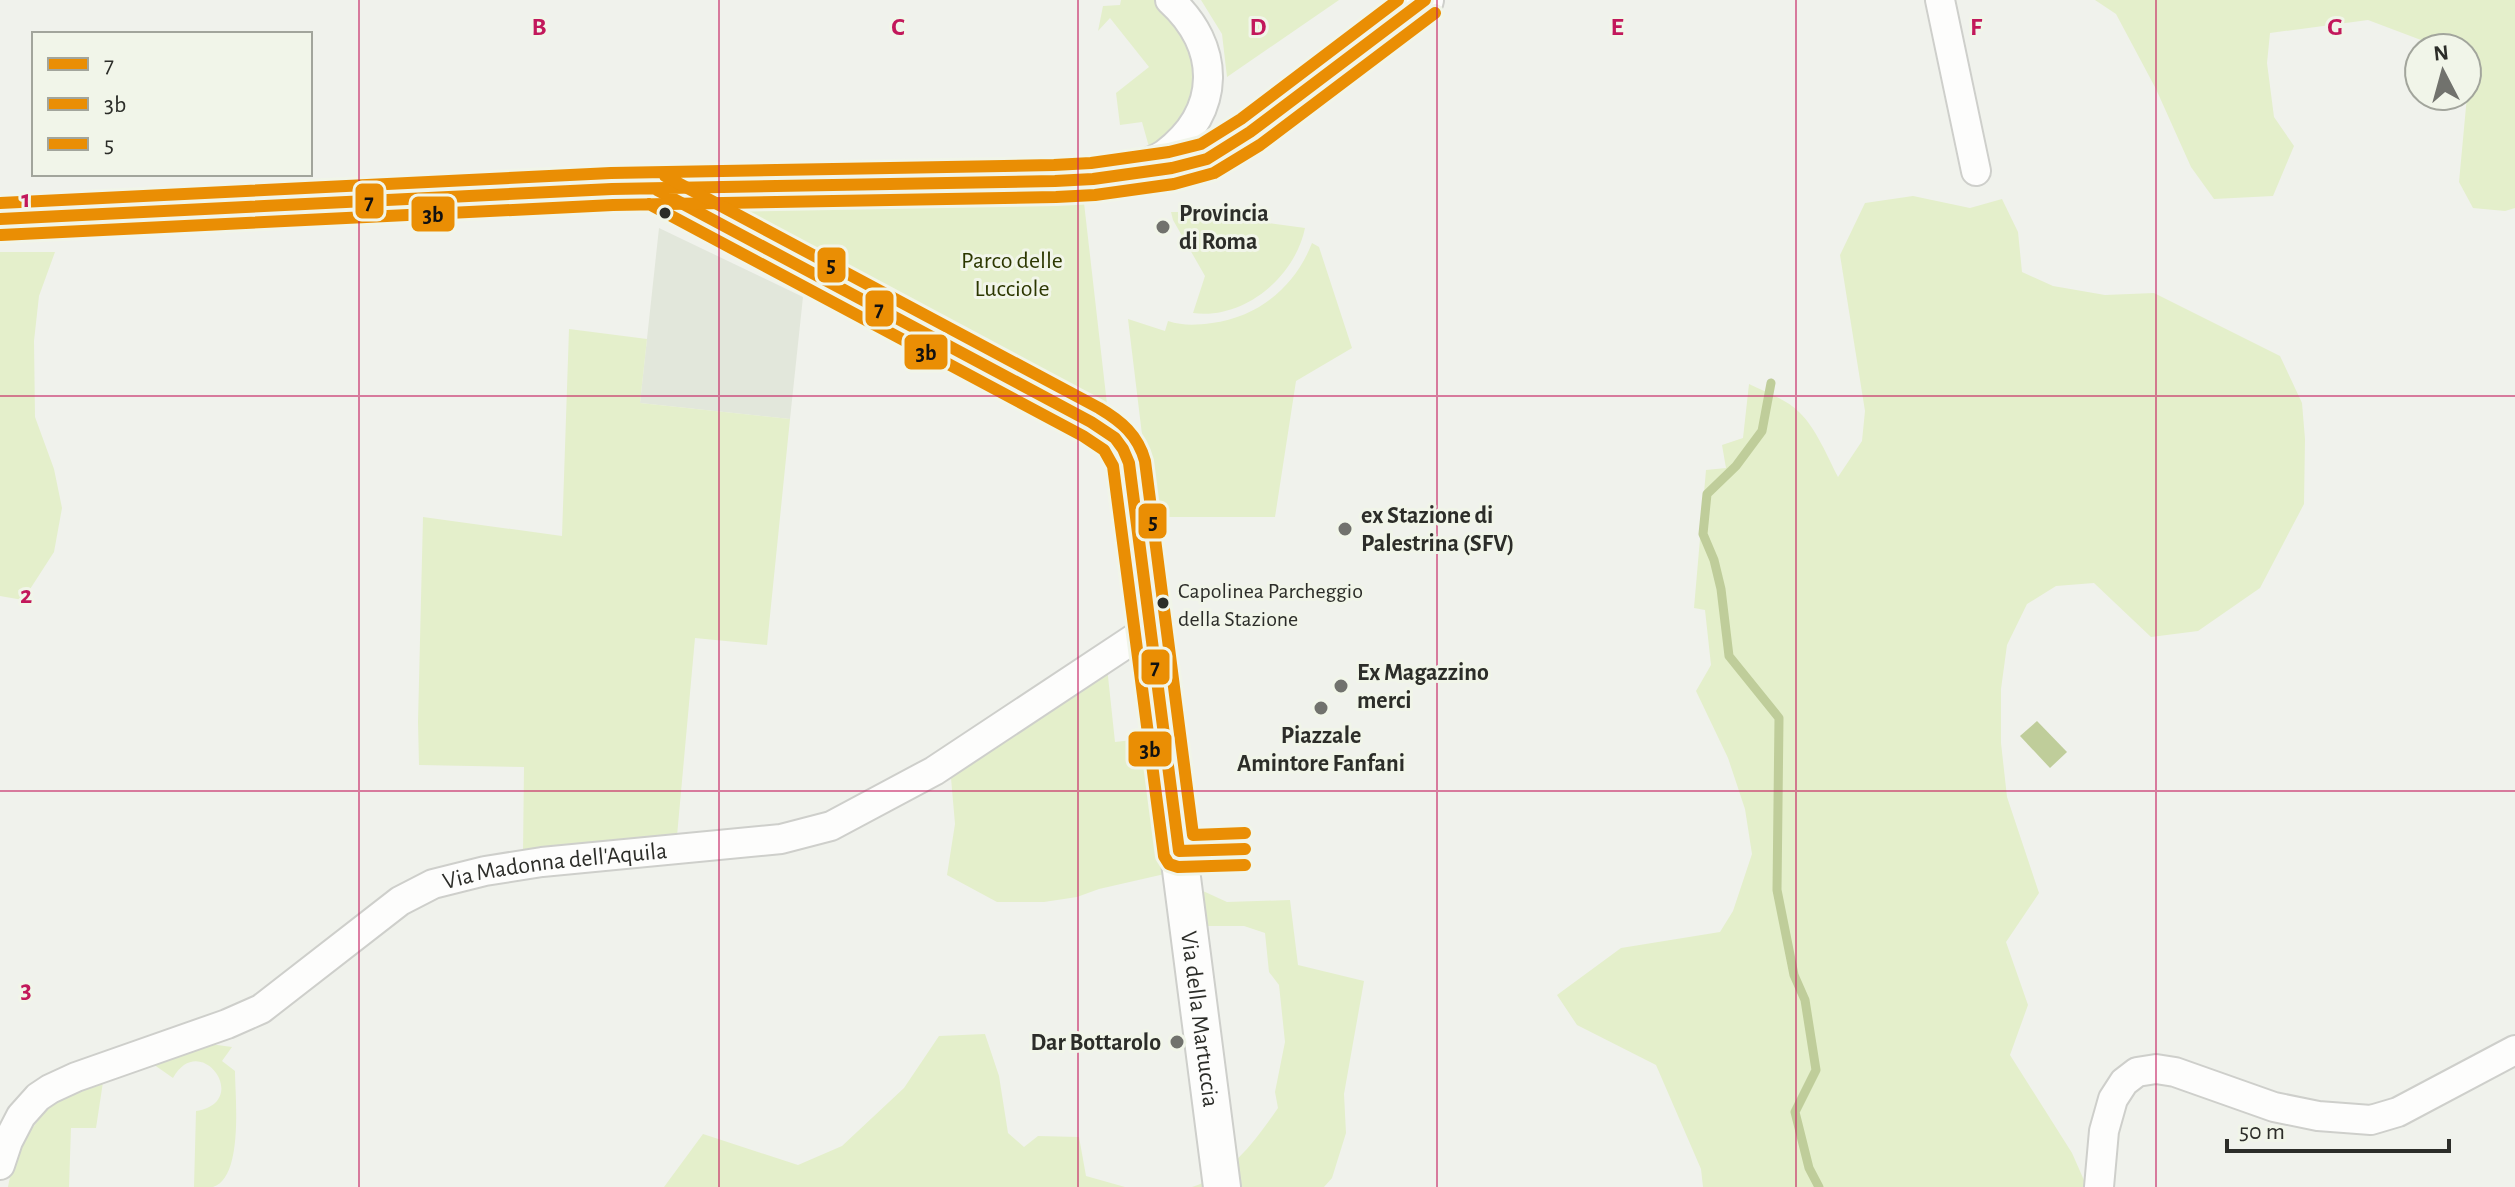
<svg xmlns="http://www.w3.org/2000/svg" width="2515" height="1187" font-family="'Alegreya Sans',sans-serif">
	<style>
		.built { fill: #e2e7db }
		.green { fill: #e4efcb }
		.water { fill: #bfcd9a }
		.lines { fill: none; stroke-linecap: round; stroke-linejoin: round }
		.stream { stroke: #bfcd9a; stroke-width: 9 }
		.minor-casing { stroke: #cecfcb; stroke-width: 32 }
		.tertiary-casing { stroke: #cecfcb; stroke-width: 40 }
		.minor { stroke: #fdfdfc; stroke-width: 28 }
		.tertiary { stroke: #fdfdfc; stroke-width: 36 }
		.bus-1-casing { stroke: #f1f5e9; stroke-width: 18 }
		.bus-2-casing { stroke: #f1f5e9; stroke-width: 18 }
		.bus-3-casing { stroke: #f1f5e9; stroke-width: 18 }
		.bus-1 { stroke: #ea8e04; stroke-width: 12 }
		.bus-2 { stroke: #ea8e04; stroke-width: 12 }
		.bus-3 { stroke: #ea8e04; stroke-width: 12 }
		.grid { fill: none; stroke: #c2185b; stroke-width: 2; stroke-opacity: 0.55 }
		.bus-dot { fill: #2c2d29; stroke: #f1f5e9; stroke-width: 3 }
		.poi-dot { fill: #71726d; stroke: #f1f5e9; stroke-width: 3 }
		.labels { text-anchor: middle; stroke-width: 6; stroke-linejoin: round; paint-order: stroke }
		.bus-label { font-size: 22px; fill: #2c2d29; stroke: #f1f5e9; text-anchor: start }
		.poi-label { font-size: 24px; font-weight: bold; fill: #2c2d29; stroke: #f1f5e9; text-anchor: start }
		.park-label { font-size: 24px; fill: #2c3701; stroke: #f1f5e9 }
		.street-label { font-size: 24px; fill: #2c2d29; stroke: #f1f5e9 }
		.grid-label { font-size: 26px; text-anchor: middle; font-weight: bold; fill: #c2185b; stroke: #f1f5e9; stroke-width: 6; stroke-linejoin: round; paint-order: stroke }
		.line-badge { stroke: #f1f5e9; stroke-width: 3 }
		.pale-badge-label { font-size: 22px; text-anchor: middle; font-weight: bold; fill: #111 }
	</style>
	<rect width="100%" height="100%" fill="#f0f2ec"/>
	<path class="built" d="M 659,228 L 803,297 L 790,419 L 640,403 Z"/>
	<path class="green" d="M 1121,0 L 1154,0 L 1166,7 L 1197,56 L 1192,101 L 1170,132 L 1149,147 L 1142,122 L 1120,125 L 1116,93 L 1149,67 L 1110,18 L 1098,31 L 1103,6 L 1120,5 Z
		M 1201,0 L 1339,0 L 1227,77 L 1222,34 Z
		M 2095,0 L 2515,0 L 2515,208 L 2505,211 L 2473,208 L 2459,182 L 2467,96 L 2467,48 L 2428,48 L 2421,40 L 2368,20 L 2270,33 L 2267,63 L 2274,117 L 2294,146 L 2273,196 L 2214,199 L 2191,167 L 2156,89 L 2116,14 Z
		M 1083,194 L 1108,413 L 751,227 L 742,208 L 746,198 Z
		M 1913,196 L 1970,208 L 2002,199 L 2018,232 L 2022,272 L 2053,286 L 2105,295 L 2154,293 L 2280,356 L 2302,403 L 2305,439 L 2304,504 L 2260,588 L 2198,631 L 2151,637 L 2094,583 L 2056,586 L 2027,604 L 2007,645 L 2001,689 L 2001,743 L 2007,797 L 2039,893 L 2006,942 L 2028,1005 L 2010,1055 L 2072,1153 L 2087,1187 L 1703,1187 L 1701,1169 L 1656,1065 L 1577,1025 L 1557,995 L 1621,948 L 1720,932 L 1733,911 L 1752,854 L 1745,809 L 1728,758 L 1696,691 L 1711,665 L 1705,610 L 1694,608 L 1706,470 L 1726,468 L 1722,445 L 1743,438 L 1749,384 C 1765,392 1786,399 1799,412 C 1816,428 1828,458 1838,477 L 1862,441 L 1865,411 L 1840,255 L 1865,203 Z
		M 1171,212 L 1184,212 L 1305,228 C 1295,277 1244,320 1193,313 L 1205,276 L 1173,220 Z
		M 1312,243 L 1319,247 L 1352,348 L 1296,381 L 1275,517 L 1152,517 L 1128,319 L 1165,331 L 1168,321 C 1183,326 1197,325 1212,323 C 1258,317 1295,287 1312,243 Z
		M 0,252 L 55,252 L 39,296 L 34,341 L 35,417 L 54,469 L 62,508 L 54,552 L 23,600 L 0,596 Z
		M 569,329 L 647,339 L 640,403 L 790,419 L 767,645 L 695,638 L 677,836 L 523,853 L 524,767 L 419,765 L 418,722 L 423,517 L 562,536 Z
		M 1107,667 L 1115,742 L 1150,738 L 1169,873 L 1099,889 L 1077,897 L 1044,902 L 997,902 L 947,875 L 955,824 L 951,778 Z
		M 1203,891 L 1227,902 L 1290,900 L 1298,965 L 1364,981 L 1344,1094 L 1346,1133 L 1332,1178 L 1324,1187 L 1192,1187 C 1231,1175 1255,1141 1278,1108 L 1275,1092 L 1285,1042 L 1279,985 L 1269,972 L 1265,933 L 1244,926 L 1207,926 Z
		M 985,1034 L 999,1076 L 1008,1133 L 1024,1147 L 1038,1136 L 1079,1137 L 1086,1176 L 1125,1187 L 664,1187 L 703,1134 L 798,1165 L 842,1146 L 904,1088 L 939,1036 Z
		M 210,1044 L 232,1047 L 222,1061 L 235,1071 C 235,1096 244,1177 213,1187 C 208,1187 199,1187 194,1187 L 196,1111 C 253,1102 200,1029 173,1078 L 153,1064 Z
		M 103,1082 L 96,1128 L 71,1128 L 69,1187 L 8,1187 C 14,1154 37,1111 67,1094 C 77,1088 91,1086 103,1082 Z"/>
	<path class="water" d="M 2037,721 L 2067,752 L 2050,768 L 2020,736 Z"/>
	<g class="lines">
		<path class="stream" d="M 1771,383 L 1762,431 L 1736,466 L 1707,494 L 1703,534 L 1714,560 L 1721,589 L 1729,656 L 1779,718 L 1777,890 L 1794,975 L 1805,1000 L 1816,1070 L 1795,1112 L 1809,1168 L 1819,1187"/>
		<defs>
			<g id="minor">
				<path d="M 1940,0 L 1976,171"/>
				<path d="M 1137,168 C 1146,163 1156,160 1165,154 C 1222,111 1221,46 1170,0"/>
				<path id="s1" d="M 0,1165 L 8,1141 L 21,1116 L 38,1097 L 50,1089 L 76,1077 L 227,1024 L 261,1009 L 400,901 L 433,884 L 485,871 L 542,862 L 781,839 L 831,826 L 934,771 L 1150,628"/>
				<path d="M 2099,1187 L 2104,1131 L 2113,1099 L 2124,1082 L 2137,1072 L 2156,1069 L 2175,1072 L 2274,1107 L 2318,1116 L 2371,1120 L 2398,1112 L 2515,1050"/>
			</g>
			<g id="tertiary">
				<path id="s2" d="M 655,188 L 1091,422 L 1119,441 L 1127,452 L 1222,1187"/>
				<path d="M 0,219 L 612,189 L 1055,181 L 1093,179 L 1172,168 L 1207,159 L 1250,132 L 1425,0"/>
			</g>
		</defs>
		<use href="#minor" class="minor-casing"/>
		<use href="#tertiary" class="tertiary-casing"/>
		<use href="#minor" class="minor"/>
		<use href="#tertiary" class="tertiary"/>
		<defs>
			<path id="bus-1" d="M 657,190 L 1091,422 L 1115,438 L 1123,449 L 1129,463 L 1179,851 L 1245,849
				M 0,219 L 612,189 L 1055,181 L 1093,179 L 1172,168 L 1207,159 L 1250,132 L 1425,0"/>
			<path id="bus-2" d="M 649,204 L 1083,436 L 1104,450 L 1113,466 L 1164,856 L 1169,864 L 1178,867 L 1245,865
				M 1,235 L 613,205 L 1056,197 L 1095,195 L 1174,184 L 1214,173 L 1260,145 L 1435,13"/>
			<path id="bus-3" d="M 665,176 L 1099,408 C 1121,421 1138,435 1145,461 L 1193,835 L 1245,833
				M 0,203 L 611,173 L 1054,165 L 1091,163 L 1169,152 L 1201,144 L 1241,119 L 1398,0"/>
		</defs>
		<use href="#bus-1" class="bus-1-casing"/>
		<use href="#bus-2" class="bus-2-casing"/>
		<use href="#bus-3" class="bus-3-casing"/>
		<use href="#bus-1" class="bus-1"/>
		<use href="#bus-2" class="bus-2"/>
		<use href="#bus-3" class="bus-3"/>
	</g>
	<path class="grid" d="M 359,0 L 359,1187M 719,0 L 719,1187M 1078,0 L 1078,1187M 1437,0 L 1437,1187M 1796,0 L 1796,1187M 2156,0 L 2156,1187M 0,396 L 2515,396M 0,791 L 2515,791"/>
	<g class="bus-dot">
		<circle cx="665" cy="213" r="7"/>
		<circle cx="1163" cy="603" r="7"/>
	</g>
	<g class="poi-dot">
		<circle cx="1163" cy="227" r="8"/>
		<circle cx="1345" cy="529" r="8"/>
		<circle cx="1341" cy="686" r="8"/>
		<circle cx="1321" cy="708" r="8"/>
		<circle cx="1177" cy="1042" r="8"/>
	</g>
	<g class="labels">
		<g class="bus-label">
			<text x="1178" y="598">Capolinea Parcheggio<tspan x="1178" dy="28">della Stazione</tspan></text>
		</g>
		<g class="poi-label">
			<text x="1179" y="221">Provincia<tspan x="1179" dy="28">di Roma</tspan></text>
			<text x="1361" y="523">ex Stazione di<tspan x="1361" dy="28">Palestrina (SFV)</tspan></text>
			<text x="1357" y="680">Ex Magazzino<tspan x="1357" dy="28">merci</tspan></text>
			<text x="1321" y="743" text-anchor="middle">Piazzale<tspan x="1321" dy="28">Amintore Fanfani</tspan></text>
			<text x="1161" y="1050" text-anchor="end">Dar Bottarolo</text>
		</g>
		<g class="park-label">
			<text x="1012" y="268">Parco delle<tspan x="1012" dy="28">Lucciole</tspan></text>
		</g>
		<g class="street-label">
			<text dy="8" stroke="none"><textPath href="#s1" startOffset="656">Via Madonna dell'Aquila</textPath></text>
			<text dy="8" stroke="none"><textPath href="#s2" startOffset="1114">Via della Martuccia</textPath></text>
		</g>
	</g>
	<g class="grid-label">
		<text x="539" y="35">B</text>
		<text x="898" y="35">C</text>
		<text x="1258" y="35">D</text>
		<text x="1617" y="35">E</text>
		<text x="1976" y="35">F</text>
		<text x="2335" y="35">G</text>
		<text x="26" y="207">1</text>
		<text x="26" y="603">2</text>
		<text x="26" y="998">3</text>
	</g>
	<g class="line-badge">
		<rect x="354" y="182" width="31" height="38" rx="8" fill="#ea8e04"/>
		<rect x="410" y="195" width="46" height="38" rx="8" fill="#ea8e04"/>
		<rect x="816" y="246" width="31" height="38" rx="8" fill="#ea8e04"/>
		<rect x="864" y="289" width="31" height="39" rx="8" fill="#ea8e04"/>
		<rect x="903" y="333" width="46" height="38" rx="8" fill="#ea8e04"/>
		<rect x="1137" y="502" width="31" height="38" rx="8" fill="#ea8e04"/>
		<rect x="1140" y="648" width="31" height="38" rx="8" fill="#ea8e04"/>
		<rect x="1127" y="730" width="46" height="38" rx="8" fill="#ea8e04"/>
	</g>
	<g class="pale-badge-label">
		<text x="369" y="209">7</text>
		<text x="433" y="222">3b</text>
		<text x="831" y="272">5</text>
		<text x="879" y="316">7</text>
		<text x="926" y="360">3b</text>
		<text x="1153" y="529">5</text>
		<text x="1155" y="674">7</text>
		<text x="1150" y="757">3b</text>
	</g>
	<rect x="32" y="32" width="280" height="144" fill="#f1f5e9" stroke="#a2a59c" stroke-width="2"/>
	<rect x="48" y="58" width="40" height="12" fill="#ea8e04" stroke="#a2a59c" stroke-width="2"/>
	<text x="104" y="72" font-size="24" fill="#2c2d29">7</text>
	<rect x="48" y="98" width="40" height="12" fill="#ea8e04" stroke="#a2a59c" stroke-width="2"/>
	<text x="104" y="112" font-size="24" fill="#2c2d29">3b</text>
	<rect x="48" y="138" width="40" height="12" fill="#ea8e04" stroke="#a2a59c" stroke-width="2"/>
	<text x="104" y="152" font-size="24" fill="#2c2d29">5</text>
	<g transform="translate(2443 72) rotate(354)"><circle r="38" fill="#f1f5e9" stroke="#a2a59c" stroke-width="2"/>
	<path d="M0-6L14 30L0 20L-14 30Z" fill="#71726d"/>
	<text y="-12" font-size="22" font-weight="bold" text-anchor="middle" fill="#2c2d29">N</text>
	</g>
	<path d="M2227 1139v12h222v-12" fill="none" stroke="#2c2d29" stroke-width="4"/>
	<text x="2239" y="1139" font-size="24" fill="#2c2d29" stroke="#f1f5e9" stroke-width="6" paint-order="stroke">50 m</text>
</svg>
